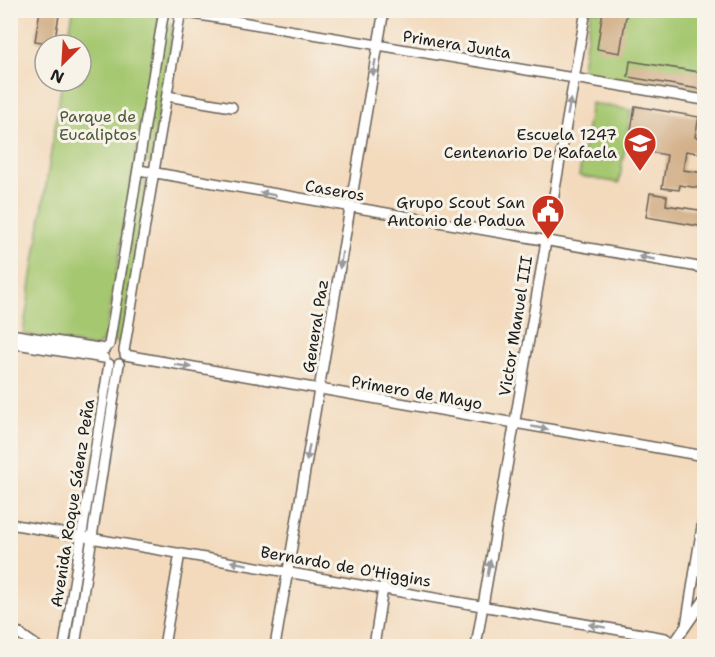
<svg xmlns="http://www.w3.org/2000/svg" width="715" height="657" font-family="'Shantell Sans',sans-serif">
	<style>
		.green { fill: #a5c770; stroke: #607246; stroke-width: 1.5 }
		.building { fill: #d2af88 }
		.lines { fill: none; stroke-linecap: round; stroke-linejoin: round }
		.minor-casing { stroke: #675e54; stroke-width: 12 }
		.minor { stroke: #fff; stroke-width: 9 }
		.rail { stroke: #1c1c1c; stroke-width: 3 }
		.oneway { fill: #999 }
		.labels { text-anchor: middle; stroke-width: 6; stroke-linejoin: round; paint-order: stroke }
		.street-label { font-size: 16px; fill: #1c1c1c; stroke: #f7f3e8 }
		.park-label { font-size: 16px; fill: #4c5839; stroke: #f7f3e8 }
		.poi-label { font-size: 16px; fill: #1c1c1c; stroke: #f7f3e8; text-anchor: end }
	</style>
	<rect width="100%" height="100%" fill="#f7f3e8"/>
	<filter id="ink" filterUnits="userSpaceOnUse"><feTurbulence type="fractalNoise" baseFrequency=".0167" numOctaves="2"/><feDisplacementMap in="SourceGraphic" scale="12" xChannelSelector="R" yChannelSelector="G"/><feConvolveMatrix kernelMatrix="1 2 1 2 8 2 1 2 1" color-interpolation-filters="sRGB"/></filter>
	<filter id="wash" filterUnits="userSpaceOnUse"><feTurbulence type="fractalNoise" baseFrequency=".008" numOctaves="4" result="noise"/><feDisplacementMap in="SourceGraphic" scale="24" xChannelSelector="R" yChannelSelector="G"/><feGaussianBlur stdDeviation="1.35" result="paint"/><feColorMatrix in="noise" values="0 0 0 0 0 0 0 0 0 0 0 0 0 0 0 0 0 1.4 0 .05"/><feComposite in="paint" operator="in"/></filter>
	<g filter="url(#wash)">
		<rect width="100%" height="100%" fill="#f3dabd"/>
		<path class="green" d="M 73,11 L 160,11 L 106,335 L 102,343 L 95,347 L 23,334 L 62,81 L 81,81 L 81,45 L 67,45 Z
			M 591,11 L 704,11 L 704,95 L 581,74 Z
			M 164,23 L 173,25 L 151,163 L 141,161 Z
			M 591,103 L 631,110 L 619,183 L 579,176 Z
			M 139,180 L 147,181 L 123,343 L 113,341 Z"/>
		<g id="blocks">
			<path class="building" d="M 40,10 L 60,10 L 54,44 L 35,41 Z
				M 603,10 L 627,10 L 620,53 L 597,49 Z
				M 630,61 L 705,73 L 705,90 L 628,77 Z
				M 635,106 L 699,117 L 695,137 L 705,139 L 705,154 L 686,151 L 683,170 L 705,173 L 705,189 L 680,185 L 679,190 L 662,188 L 667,155 L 638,150 L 641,132 L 631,130 Z
				M 650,193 L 667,196 L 666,205 L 705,211 L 705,227 L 646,217 Z"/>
		</g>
	</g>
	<g filter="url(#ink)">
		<use href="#blocks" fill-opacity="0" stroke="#675e54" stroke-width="1.5"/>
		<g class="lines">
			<defs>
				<path id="minor" d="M 170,10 L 704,100
					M 167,96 L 232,107
					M 139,170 L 704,268
					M 10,334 L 105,349
					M 10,343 L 104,358
					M 109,345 L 164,10
					M 124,351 L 181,10
					M 125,355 L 704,456
					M 10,524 L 665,638 L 677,646
					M 686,626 L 704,514
					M 10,627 L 37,646
					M 64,646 L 109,364
					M 75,646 L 119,364
					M 164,646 L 180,553
					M 275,646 L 384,10
					M 374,646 L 383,588
					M 476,646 L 586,10
					M 672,646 L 704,600"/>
			</defs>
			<use href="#minor" class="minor-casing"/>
			<use href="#minor" class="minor"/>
			<path class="rail" d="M 10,34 L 14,10"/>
		</g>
		<defs><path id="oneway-solid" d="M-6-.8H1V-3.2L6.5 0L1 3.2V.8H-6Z" transform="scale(1.5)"/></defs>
		<g class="oneway">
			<use href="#oneway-solid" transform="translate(374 68) rotate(100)"/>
			<use href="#oneway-solid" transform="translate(569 107) rotate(-80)"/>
			<use href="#oneway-solid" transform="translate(268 194) rotate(-170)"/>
			<use href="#oneway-solid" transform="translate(647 258) rotate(-170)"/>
			<use href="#oneway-solid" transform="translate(341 260) rotate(99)"/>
			<use href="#oneway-solid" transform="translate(183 366) rotate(10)"/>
			<use href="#oneway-solid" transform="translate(540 428) rotate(10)"/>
			<use href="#oneway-solid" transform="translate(308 453) rotate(100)"/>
			<use href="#oneway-solid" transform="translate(239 563) rotate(-170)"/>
			<use href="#oneway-solid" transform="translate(489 568) rotate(-80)"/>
			<use href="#oneway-solid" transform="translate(597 626) rotate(-170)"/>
		</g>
	</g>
	<defs>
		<symbol id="school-pin" viewBox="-11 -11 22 30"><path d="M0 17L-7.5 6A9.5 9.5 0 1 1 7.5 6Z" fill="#c8321e" stroke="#f7f3e8"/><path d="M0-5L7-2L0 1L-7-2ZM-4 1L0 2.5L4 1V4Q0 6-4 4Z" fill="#fff"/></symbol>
		<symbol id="civic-pin" viewBox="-11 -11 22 30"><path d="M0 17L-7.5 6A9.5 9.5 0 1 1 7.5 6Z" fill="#c8321e" stroke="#f7f3e8"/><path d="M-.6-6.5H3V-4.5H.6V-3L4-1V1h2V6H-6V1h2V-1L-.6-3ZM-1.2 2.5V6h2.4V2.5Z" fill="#fff"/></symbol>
	</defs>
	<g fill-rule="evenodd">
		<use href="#school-pin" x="621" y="124" width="38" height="52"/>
		<use href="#civic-pin" x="529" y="192" width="38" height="52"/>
	</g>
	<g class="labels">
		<g class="street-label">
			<text transform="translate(457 44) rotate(9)" y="6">Primera Junta</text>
			<text transform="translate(335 190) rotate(10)" y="6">Caseros</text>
			<text transform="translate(315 326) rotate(-81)" y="6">General Paz</text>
			<text transform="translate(515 326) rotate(-81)" y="6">Victor Manuel III</text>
			<text transform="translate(417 392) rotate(10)" y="6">Primero de Mayo</text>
			<text transform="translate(72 503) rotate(-81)" y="6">Avenida Roque Sáenz Peña</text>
			<text transform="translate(346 566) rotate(10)" y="6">Bernardo de O'Higgins</text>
		</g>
		<g class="park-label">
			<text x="98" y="122">Parque de<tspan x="98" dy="18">Eucaliptos</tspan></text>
		</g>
		<g class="poi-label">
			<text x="617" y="140">Escuela 1247<tspan x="617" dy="18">Centenario De Rafaela</tspan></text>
			<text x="525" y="208">Grupo Scout San<tspan x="525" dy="18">Antonio de Padua</tspan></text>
		</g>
	</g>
	<rect width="715" height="657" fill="none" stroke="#f7f3e8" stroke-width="36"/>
	<g transform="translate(63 63) rotate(204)"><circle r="28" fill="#f7f3e8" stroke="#9f9d96" stroke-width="1.5"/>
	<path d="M0-4.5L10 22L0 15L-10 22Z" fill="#c8321e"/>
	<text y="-9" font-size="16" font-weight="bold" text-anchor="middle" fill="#1c1c1c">N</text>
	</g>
</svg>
